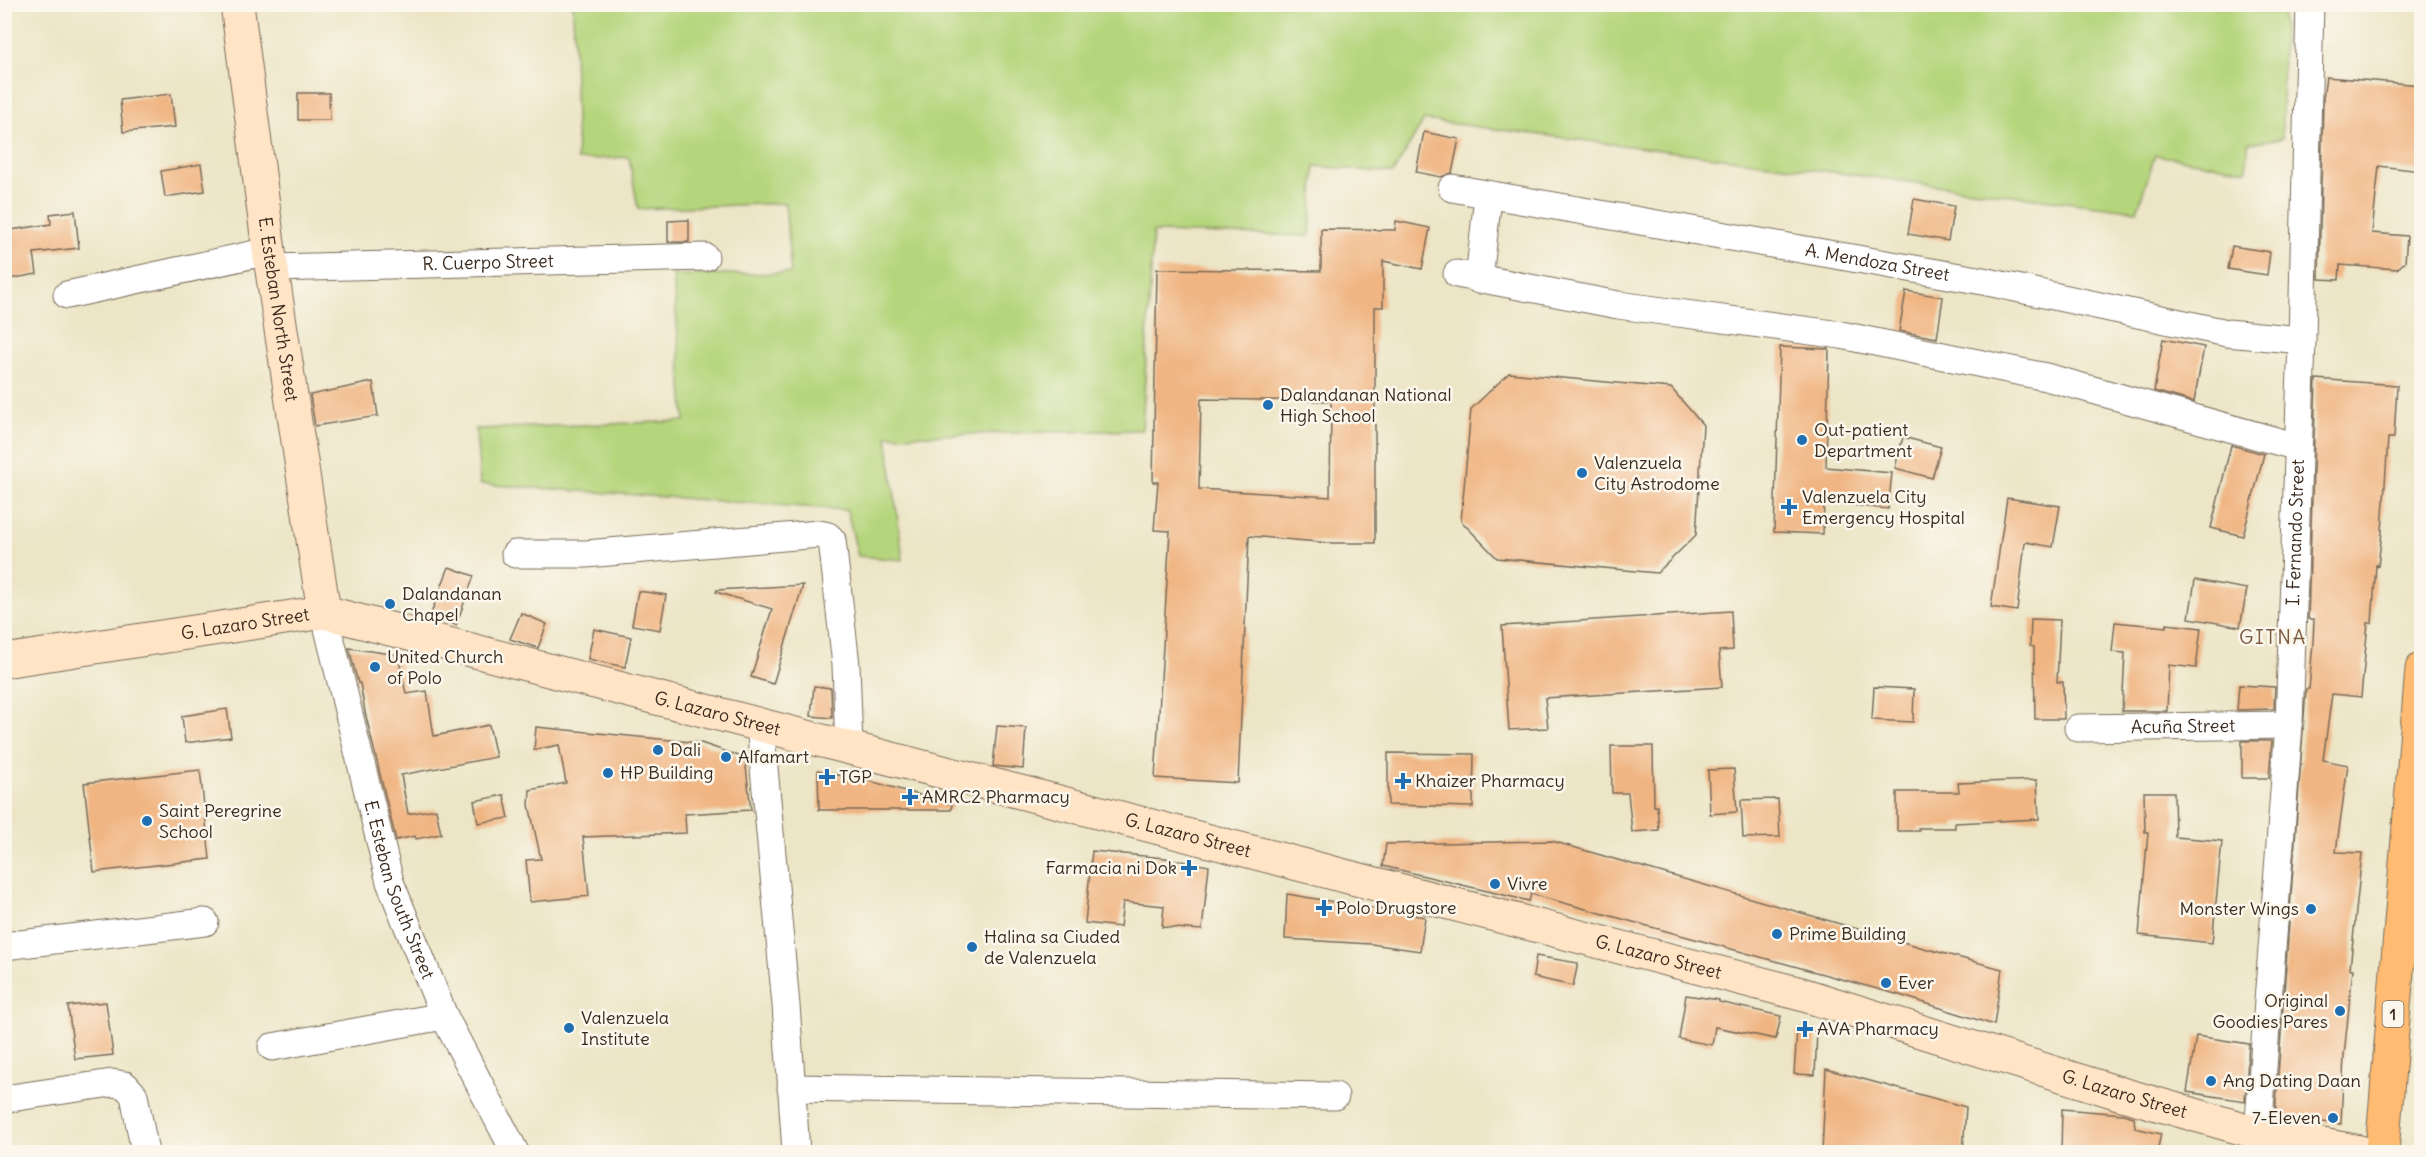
<svg xmlns="http://www.w3.org/2000/svg" width="2426" height="1157" font-family="Delius,sans-serif">
	<style>
		.green { fill: #b5d57c; stroke: #78804d; stroke-width: 1.5 }
		.building { fill: #f0b582; fill-rule: evenodd }
		.lines { fill: none; stroke-linecap: round; stroke-linejoin: round }
		.street-casing { stroke: #796b59; stroke-width: 29 }
		.secondary-casing { stroke: #796b59; stroke-width: 35 }
		.highway-casing { stroke: #796b59; stroke-width: 35 }
		.street { stroke: #fff; stroke-width: 27 }
		.secondary { stroke: #ffe4c6; stroke-width: 33 }
		.highway { stroke: #ffbb71; stroke-width: 33 }
		.poi-dot { fill: #1f6fb2; stroke: #fbf7ec; stroke-width: 2 }
		.labels { text-anchor: middle; stroke-width: 5; stroke-linejoin: round; paint-order: stroke }
		.shield { fill: #fbf7ec; stroke: #75685c; stroke-width: 1.5 }
		.shield-label { font-size: 16px; font-weight: bold; fill: #3b2a1e }
		.street-label { font-size: 18px; fill: #3b2a1e; stroke: #fbf7ec }
		.poi-label { font-size: 18px; fill: #3b2a1e; stroke: #fbf7ec; text-anchor: start }
		.neighbourhood-label { font-size: 20px; letter-spacing: 1.5px; fill: #7a5b41; stroke: #fbf7ec }
	</style>
	<rect width="100%" height="100%" fill="#fbf7ec"/>
	<filter id="ink" filterUnits="userSpaceOnUse"><feTurbulence type="fractalNoise" baseFrequency=".0167" numOctaves="2"/><feDisplacementMap in="SourceGraphic" scale="12" xChannelSelector="R" yChannelSelector="G"/><feConvolveMatrix kernelMatrix="1 2 1 2 8 2 1 2 1" color-interpolation-filters="sRGB"/></filter>
	<filter id="wash" filterUnits="userSpaceOnUse"><feTurbulence type="fractalNoise" baseFrequency=".008" numOctaves="4" result="noise"/><feDisplacementMap in="SourceGraphic" scale="24" xChannelSelector="R" yChannelSelector="G"/><feGaussianBlur stdDeviation="1.35" result="paint"/><feColorMatrix in="noise" values="0 0 0 0 0 0 0 0 0 0 0 0 0 0 0 0 0 1.4 0 .05"/><feComposite in="paint" operator="in"/></filter>
	<g filter="url(#wash)">
		<rect width="100%" height="100%" fill="#ece5c6"/>
		<path class="green" d="M 2199,4 L 2283,14 L 2282,138 L 2248,143 L 2247,170 L 2155,155 L 2137,211 L 1424,120 L 1393,173 L 1315,166 L 1310,236 L 1153,232 L 1142,430 L 887,436 L 903,560 L 858,556 L 847,510 L 480,484 L 476,429 L 685,421 L 673,275 L 791,273 L 785,203 L 638,209 L 629,157 L 577,160 L 573,5 Z"/>
		<g id="blocks">
			<path class="building" d="M 2326,77 L 2421,85 L 2421,171 L 2379,166 L 2372,233 L 2407,236 L 2405,262 L 2397,269 L 2340,265 L 2339,280 L 2319,279 L 2323,99 Z
				M 298,93 L 329,93 L 330,120 L 298,120 Z
				M 171,94 L 175,127 L 123,132 L 120,100 Z
				M 1424,132 L 1459,139 L 1452,173 L 1441,177 L 1416,172 Z
				M 201,164 L 205,191 L 165,197 L 161,171 Z
				M 1914,199 L 1954,206 L 1948,241 L 1908,234 Z
				M 75,211 L 79,248 L 34,253 L 37,274 L 4,280 L 4,231 L 51,224 L 50,214 Z
				M 689,220 L 689,242 L 668,242 L 668,221 Z
				M 1396,221 L 1430,228 L 1422,269 L 1383,261 L 1383,307 L 1375,307 L 1375,543 L 1330,543 L 1249,536 L 1238,783 L 1155,778 L 1170,531 L 1154,530 L 1158,482 L 1153,482 L 1157,269 L 1321,271 L 1321,229 L 1395,230 ZM 1201,399 L 1331,401 L 1330,497 L 1199,489 Z
				M 2232,246 L 2270,252 L 2267,275 L 2228,269 Z
				M 1906,291 L 1943,297 L 1937,338 L 1899,331 Z
				M 2163,339 L 2204,347 L 2194,402 L 2154,391 Z
				M 1780,347 L 1829,349 L 1826,467 L 1892,473 L 1888,509 L 1824,502 L 1823,534 L 1774,532 Z
				M 1509,373 L 1671,388 L 1703,425 L 1696,535 L 1657,573 L 1497,558 L 1461,521 L 1471,409 Z
				M 2316,379 L 2397,385 L 2394,438 L 2388,438 L 2382,532 L 2378,566 L 2376,565 L 2372,623 L 2368,623 L 2361,697 L 2332,694 L 2323,760 L 2348,765 L 2336,852 L 2362,853 L 2350,969 L 2353,969 L 2344,1055 L 2341,1124 L 2275,1117 L 2306,689 L 2309,689 L 2313,643 L 2314,619 L 2308,619 Z
				M 373,382 L 378,416 L 315,426 L 310,395 Z
				M 1903,437 L 1941,447 L 1932,478 L 1895,468 Z
				M 2231,445 L 2264,454 L 2243,536 L 2211,528 Z
				M 2007,498 L 2060,506 L 2053,547 L 2025,542 L 2017,611 L 1991,607 Z
				M 449,567 L 474,576 L 456,625 L 430,616 Z
				M 2195,580 L 2247,589 L 2240,627 L 2189,618 Z
				M 803,585 L 773,684 L 751,677 L 772,609 L 716,592 L 717,590 Z
				M 638,591 L 666,595 L 660,630 L 632,625 Z
				M 1731,611 L 1733,650 L 1719,651 L 1722,687 L 1545,698 L 1548,728 L 1509,730 L 1502,626 Z
				M 521,613 L 547,624 L 538,648 L 510,639 Z
				M 2031,619 L 2060,620 L 2057,682 L 2063,682 L 2064,719 L 2035,719 L 2034,647 L 2030,646 Z
				M 2115,622 L 2166,627 L 2167,624 L 2201,628 L 2196,668 L 2169,665 L 2167,711 L 2122,711 L 2125,653 L 2112,652 Z
				M 594,629 L 631,637 L 625,667 L 588,659 Z
				M 349,648 L 398,655 L 406,694 L 427,691 L 434,736 L 489,725 L 496,757 L 401,775 L 408,814 L 436,809 L 441,834 L 416,839 L 415,836 L 396,840 L 365,712 L 360,683 L 358,683 Z
				M 2239,685 L 2275,687 L 2274,709 L 2237,710 Z
				M 814,686 L 831,688 L 832,718 L 811,716 Z
				M 1874,687 L 1914,689 L 1913,722 L 1872,720 Z
				M 227,709 L 231,737 L 185,743 L 182,716 Z
				M 997,726 L 1026,728 L 1023,769 L 993,766 Z
				M 536,727 L 701,743 L 745,758 L 751,810 L 685,814 L 686,833 L 583,837 L 589,896 L 530,902 L 526,860 L 541,859 L 529,805 L 530,790 L 566,783 L 559,745 L 534,750 Z
				M 2242,741 L 2272,741 L 2269,778 L 2242,778 Z
				M 1611,746 L 1653,746 L 1654,806 L 1657,806 L 1659,830 L 1632,832 L 1628,793 L 1612,793 Z
				M 1388,753 L 1474,754 L 1473,807 L 1388,805 Z
				M 1734,769 L 1737,812 L 1710,814 L 1708,770 Z
				M 200,770 L 210,859 L 94,872 L 84,783 Z
				M 818,770 L 866,782 L 866,780 L 952,804 L 951,810 L 819,810 Z
				M 2037,780 L 2039,819 L 1955,823 L 1955,828 L 1918,828 L 1919,831 L 1897,831 L 1897,792 L 1959,792 L 1958,783 Z
				M 2144,792 L 2174,792 L 2175,837 L 2222,841 L 2212,943 L 2139,935 L 2148,832 L 2145,832 Z
				M 504,795 L 509,818 L 478,823 L 474,801 Z
				M 1778,799 L 1780,837 L 1743,838 L 1741,800 Z
				M 1552,841 L 1920,947 L 2002,969 L 1994,1025 L 1903,996 L 1531,894 L 1529,901 L 1383,866 L 1386,844 Z
				M 1092,851 L 1165,858 L 1209,866 L 1202,930 L 1162,927 L 1164,906 L 1123,902 L 1120,927 L 1085,923 Z
				M 1287,894 L 1425,917 L 1420,951 L 1371,944 L 1285,939 Z
				M 1536,956 L 1578,963 L 1573,986 L 1533,977 Z
				M 1686,995 L 1719,1000 L 1719,1002 L 1781,1016 L 1776,1039 L 1715,1027 L 1712,1045 L 1679,1039 Z
				M 106,1002 L 113,1055 L 75,1059 L 68,1006 Z
				M 1797,1030 L 1817,1031 L 1815,1075 L 1794,1074 Z
				M 2196,1036 L 2249,1044 L 2245,1101 L 2187,1092 Z
				M 1826,1069 L 1966,1107 L 1963,1152 L 1822,1152 Z
				M 2062,1109 L 2123,1114 L 2134,1117 L 2135,1128 L 2161,1134 L 2157,1152 L 2061,1152 Z"/>
		</g>
	</g>
	<g filter="url(#ink)">
		<use href="#blocks" fill-opacity="0" stroke="#796b59" stroke-width="1.5"/>
		<g class="lines">
			<defs>
				<g id="street">
					<path id="s1" d="M 1452,188 L 1983,281 L 2227,333 L 2302,340"/>
					<path id="s2" d="M 272,268 L 705,257"/>
					<path d="M 1457,274 L 1618,305 L 1841,335 L 2046,377 L 2298,447"/>
					<path d="M 1479,280 L 1488,196"/>
					<path d="M 67,295 L 269,251"/>
					<path d="M 515,554 L 586,554 L 819,534 L 828,536 L 832,540 L 846,665 L 849,748"/>
					<path id="s3" d="M 324,612 L 390,882 L 444,1016 L 515,1152"/>
					<path d="M 760,725 L 786,1005 L 796,1152"/>
					<path id="s4" d="M 2078,728 L 2289,725"/>
					<path d="M 4,946 L 205,922"/>
					<path d="M 272,1047 L 444,1016"/>
					<path d="M 791,1088 L 1335,1096"/>
					<path d="M 4,1099 L 112,1083 L 125,1085 L 134,1095 L 145,1152"/>
					<path id="s5" d="M 2258,1133 L 2289,725 L 2302,340 L 2310,4"/>
				</g>
				<g id="secondary">
					<path id="s6" d="M 237,4 L 269,251 L 324,612"/>
					<path id="s7" d="M 4,661 L 324,612 L 1801,994 L 2122,1094 L 2258,1133 L 2360,1152"/>
				</g>
				<path id="highway" d="M 2382,1152 L 2422,669"/>
			</defs>
			<use href="#street" class="street-casing"/>
			<use href="#secondary" class="secondary-casing"/>
			<use href="#highway" class="highway-casing"/>
			<use href="#street" class="street"/>
			<use href="#secondary" class="secondary"/>
			<use href="#highway" class="highway"/>
		</g>
	</g>
	<g class="poi-dot">
		<circle cx="1268" cy="405" r="6"/>
		<circle cx="1802" cy="440" r="6"/>
		<circle cx="1582" cy="473" r="6"/>
		<path d="M1786 498h6v6h6v6h-6v6h-6v-6h-6v-6h6z"/>
		<circle cx="390" cy="604" r="6"/>
		<circle cx="375" cy="667" r="6"/>
		<circle cx="658" cy="750" r="6"/>
		<circle cx="726" cy="757" r="6"/>
		<circle cx="608" cy="773" r="6"/>
		<path d="M824 768h6v6h6v6h-6v6h-6v-6h-6v-6h6z"/>
		<path d="M1400 772h6v6h6v6h-6v6h-6v-6h-6v-6h6z"/>
		<path d="M907 788h6v6h6v6h-6v6h-6v-6h-6v-6h6z"/>
		<circle cx="147" cy="821" r="6"/>
		<path d="M1186 859h6v6h6v6h-6v6h-6v-6h-6v-6h6z"/>
		<circle cx="1495" cy="884" r="6"/>
		<path d="M1321 899h6v6h6v6h-6v6h-6v-6h-6v-6h6z"/>
		<circle cx="2311" cy="909" r="6"/>
		<circle cx="1777" cy="934" r="6"/>
		<circle cx="972" cy="947" r="6"/>
		<circle cx="1886" cy="983" r="6"/>
		<circle cx="2340" cy="1011" r="6"/>
		<circle cx="569" cy="1028" r="6"/>
		<path d="M1802 1020h6v6h6v6h-6v6h-6v-6h-6v-6h6z"/>
		<circle cx="2211" cy="1081" r="6"/>
		<circle cx="2333" cy="1118" r="6"/>
	</g>
	<g class="labels">
		<rect class="shield" x="2382.5" y="1001" width="21" height="26" rx="4.5"/>
		<g class="shield-label">
			<text x="2393" y="1020">1</text>
		</g>
		<g class="street-label">
			<text dy="6" stroke="none"><textPath href="#s1" startOffset="432">A. Mendoza Street</textPath></text>
			<text dy="6" stroke="none"><textPath href="#s2" startOffset="216">R. Cuerpo Street</textPath></text>
			<text dy="6" stroke="none"><textPath href="#s6" startOffset="308">E. Esteban North Street</textPath></text>
			<text dy="6" stroke="none"><textPath href="#s5" startOffset="602">I. Fernando Street</textPath></text>
			<text dy="6" stroke="none"><textPath href="#s7" startOffset="244">G. Lazaro Street</textPath></text>
			<text dy="6" stroke="none"><textPath href="#s7" startOffset="730">G. Lazaro Street</textPath></text>
			<text dy="6" stroke="none"><textPath href="#s4" startOffset="105">Acuña Street</textPath></text>
			<text dy="6" stroke="none"><textPath href="#s7" startOffset="1216">G. Lazaro Street</textPath></text>
			<text dy="6" stroke="none"><textPath href="#s3" startOffset="288">E. Esteban South Street</textPath></text>
			<text dy="6" stroke="none"><textPath href="#s7" startOffset="1702">G. Lazaro Street</textPath></text>
			<text dy="6" stroke="none"><textPath href="#s7" startOffset="2188">G. Lazaro Street</textPath></text>
		</g>
		<g class="poi-label">
			<text x="1280" y="401">Dalandanan National<tspan x="1280" dy="21">High School</tspan></text>
			<text x="1814" y="436">Out-patient<tspan x="1814" dy="21">Department</tspan></text>
			<text x="1594" y="469">Valenzuela<tspan x="1594" dy="21">City Astrodome</tspan></text>
			<text x="1802" y="503">Valenzuela City<tspan x="1802" dy="21">Emergency Hospital</tspan></text>
			<text x="402" y="600">Dalandanan<tspan x="402" dy="21">Chapel</tspan></text>
			<text x="387" y="663">United Church<tspan x="387" dy="21">of Polo</tspan></text>
			<text x="670" y="756">Dali</text>
			<text x="738" y="763">Alfamart</text>
			<text x="620" y="779">HP Building</text>
			<text x="839" y="783">TGP</text>
			<text x="1415" y="787">Khaizer Pharmacy</text>
			<text x="922" y="803">AMRC2 Pharmacy</text>
			<text x="159" y="817">Saint Peregrine<tspan x="159" dy="21">School</tspan></text>
			<text x="1177" y="874" text-anchor="end">Farmacia ni Dok</text>
			<text x="1507" y="890">Vivre</text>
			<text x="1336" y="914">Polo Drugstore</text>
			<text x="2299" y="915" text-anchor="end">Monster Wings</text>
			<text x="1789" y="940">Prime Building</text>
			<text x="984" y="943">Halina sa Ciuded<tspan x="984" dy="21">de Valenzuela</tspan></text>
			<text x="1898" y="989">Ever</text>
			<text x="2328" y="1007" text-anchor="end">Original<tspan x="2328" dy="21">Goodies Pares</tspan></text>
			<text x="581" y="1024">Valenzuela<tspan x="581" dy="21">Institute</tspan></text>
			<text x="1817" y="1035">AVA Pharmacy</text>
			<text x="2223" y="1087">Ang Dating Daan</text>
			<text x="2321" y="1124" text-anchor="end">7-Eleven</text>
		</g>
		<g class="neighbourhood-label">
			<text x="2273" y="644">GITNA</text>
		</g>
	</g>
	<rect width="2426" height="1157" fill="none" stroke="#fbf7ec" stroke-width="24"/>
</svg>
